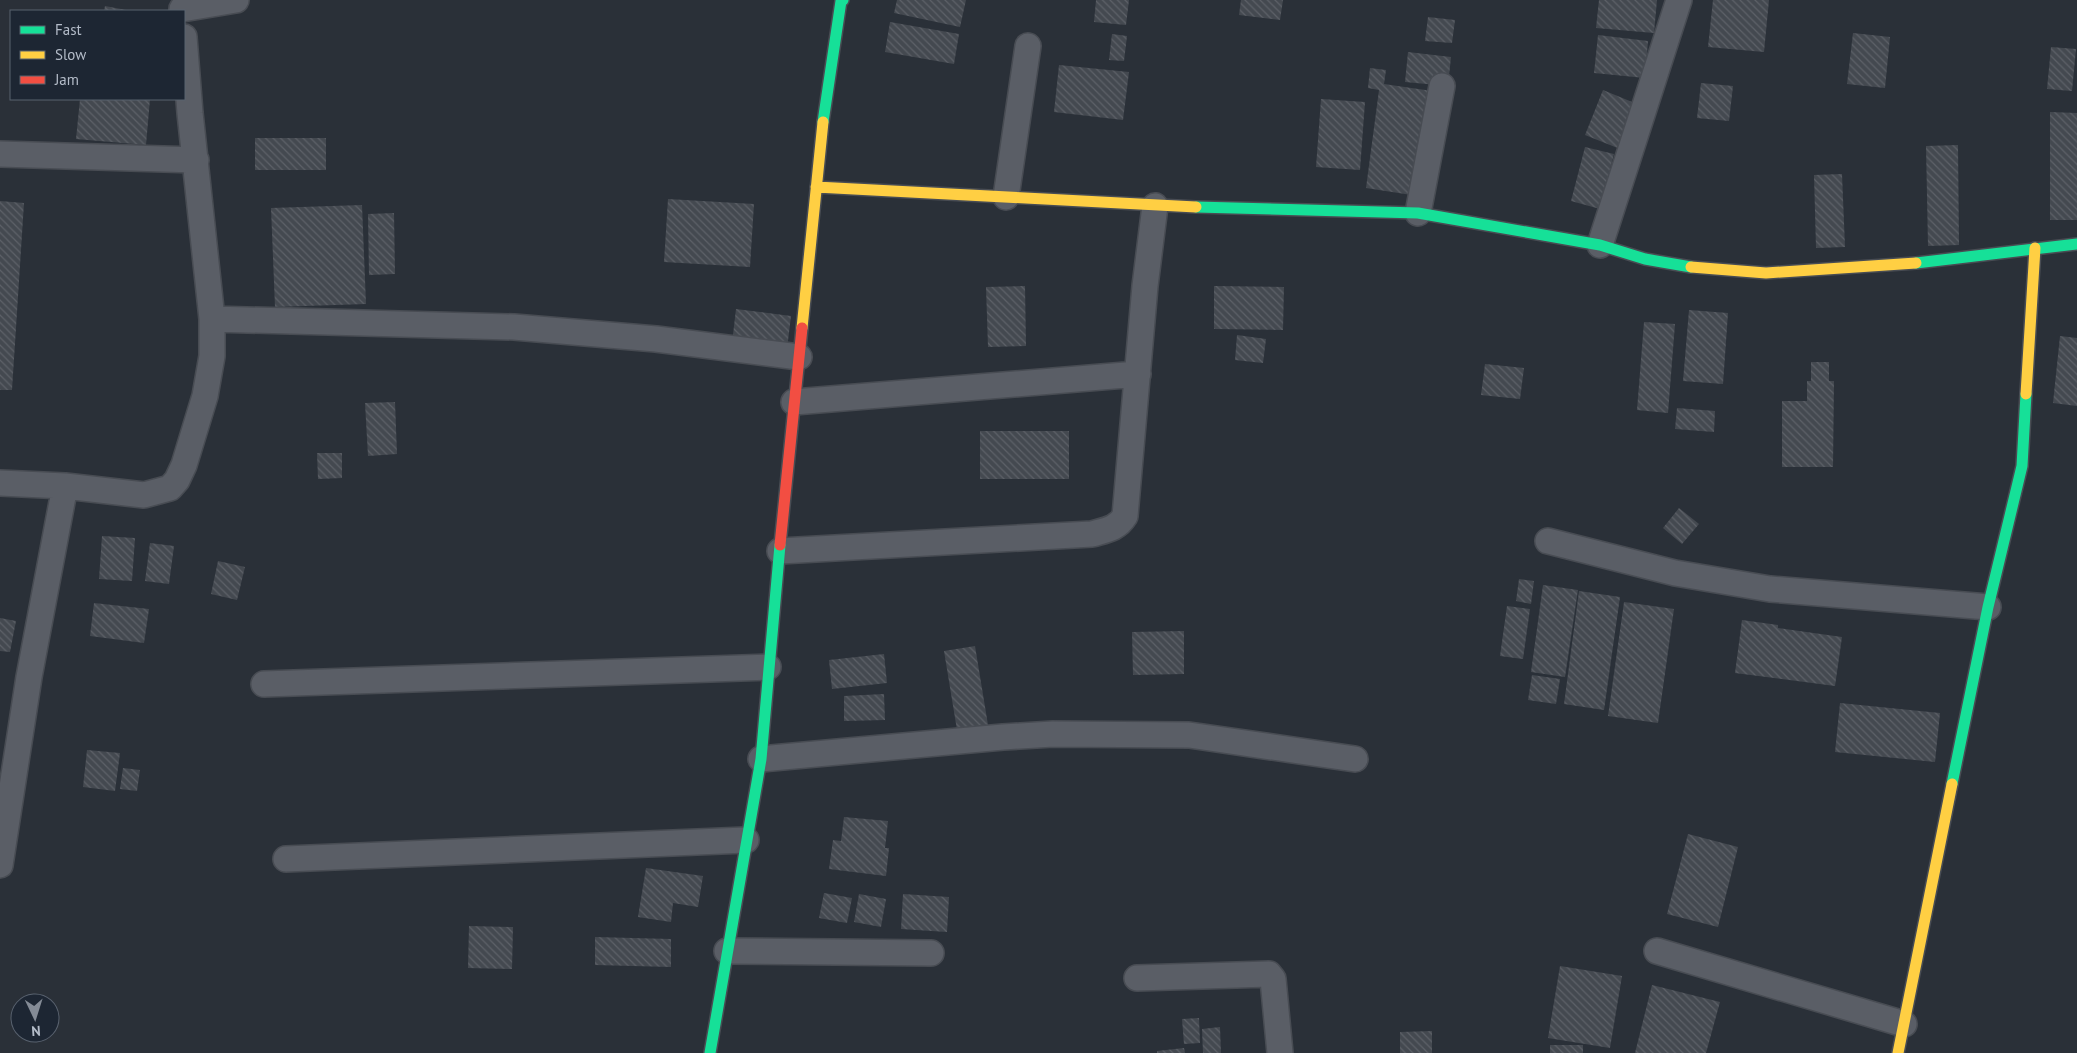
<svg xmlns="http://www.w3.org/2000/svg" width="2077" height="1053" font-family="'PT Sans',sans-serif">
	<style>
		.building { fill: url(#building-back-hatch) }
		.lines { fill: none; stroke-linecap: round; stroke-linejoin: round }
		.street-casing { stroke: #484c53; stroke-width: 28 }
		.fast-casing { stroke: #484c53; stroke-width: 14 }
		.slow-casing { stroke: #484c53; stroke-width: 14 }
		.jam-casing { stroke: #484c53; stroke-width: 14 }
		.street { stroke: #5a5e66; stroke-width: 25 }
		.fast { stroke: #16e098; stroke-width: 11 }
		.slow { stroke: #ffcf43; stroke-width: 11 }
		.jam { stroke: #f24e42; stroke-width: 11 }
	</style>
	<defs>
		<pattern id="building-back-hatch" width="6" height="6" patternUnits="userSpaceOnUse" patternTransform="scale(1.25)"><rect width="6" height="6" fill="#444950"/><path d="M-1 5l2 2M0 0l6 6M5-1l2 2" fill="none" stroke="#5d6168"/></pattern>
	</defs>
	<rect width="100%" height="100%" fill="#2a3038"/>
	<path class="building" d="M 897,0 L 966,0 L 960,27 L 894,13 Z
		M 1096,0 L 1129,0 L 1126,25 L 1094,22 Z
		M 1241,0 L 1283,0 L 1280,20 L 1239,15 Z
		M 1599,0 L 1657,0 L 1654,33 L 1596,28 Z
		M 1713,0 L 1769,0 L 1764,52 L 1708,47 Z
		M 105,6 L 126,10 L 126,11 L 104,11 Z
		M 1428,17 L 1455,20 L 1452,43 L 1425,41 Z
		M 890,22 L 959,34 L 954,64 L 885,52 Z
		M 1853,33 L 1890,37 L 1885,88 L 1847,84 Z
		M 1112,34 L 1127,36 L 1124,61 L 1109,60 Z
		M 1598,35 L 1648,41 L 1645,78 L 1594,73 Z
		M 2051,47 L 2076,49 L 2072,91 L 2047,89 Z
		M 1408,52 L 1451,57 L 1448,86 L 1405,82 Z
		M 1059,65 L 1129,72 L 1123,120 L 1054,112 Z
		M 1370,68 L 1386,70 L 1384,84 L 1432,91 L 1418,196 L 1366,188 L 1379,90 L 1368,88 Z
		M 1701,83 L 1733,86 L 1729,121 L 1697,118 Z
		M 1603,90 L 1637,104 L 1620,149 L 1585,135 Z
		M 80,99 L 150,99 L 146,145 L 76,139 Z
		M 1321,99 L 1365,102 L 1360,170 L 1316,167 Z
		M 2050,112 L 2077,113 L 2077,220 L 2050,220 Z
		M 255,138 L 326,138 L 326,170 L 255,170 Z
		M 1958,145 L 1959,245 L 1928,246 L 1926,146 Z
		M 1585,147 L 1614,154 L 1600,209 L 1571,201 Z
		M 1842,174 L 1845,247 L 1816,248 L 1814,175 Z
		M 668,199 L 754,204 L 750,267 L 664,262 Z
		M 0,201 L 24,203 L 12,390 L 0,390 Z
		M 362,205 L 366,304 L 275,307 L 271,208 Z
		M 394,213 L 395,274 L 369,275 L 368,214 Z
		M 1025,286 L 1026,346 L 988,347 L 986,287 Z
		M 1214,286 L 1284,287 L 1283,330 L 1214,329 Z
		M 736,309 L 791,316 L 787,349 L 732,343 Z
		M 1689,310 L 1728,313 L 1723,384 L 1683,381 Z
		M 1644,322 L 1675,324 L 1668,413 L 1637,410 Z
		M 1237,335 L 1266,339 L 1263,363 L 1235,360 Z
		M 2060,336 L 2077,338 L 2077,406 L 2053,403 Z
		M 1811,362 L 1829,362 L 1829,381 L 1834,381 L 1833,467 L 1782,467 L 1782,401 L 1807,401 L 1807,381 L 1811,381 Z
		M 1485,364 L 1524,368 L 1520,399 L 1481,395 Z
		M 395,402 L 397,454 L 368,456 L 365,403 Z
		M 1677,408 L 1715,411 L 1714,432 L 1675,429 Z
		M 980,431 L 1069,431 L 1069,479 L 980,479 Z
		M 317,453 L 342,453 L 342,478 L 318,479 Z
		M 1679,508 L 1699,524 L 1682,544 L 1663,528 Z
		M 102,536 L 135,538 L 132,581 L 99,579 Z
		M 150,543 L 174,546 L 169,584 L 145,581 Z
		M 218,561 L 245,567 L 237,600 L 211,594 Z
		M 1519,579 L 1534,581 L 1531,604 L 1516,601 Z
		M 1543,585 L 1578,590 L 1565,677 L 1531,672 Z
		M 1579,591 L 1620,597 L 1604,710 L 1564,704 Z
		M 1624,602 L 1674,609 L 1658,723 L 1608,716 Z
		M 94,603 L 149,609 L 144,643 L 90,636 Z
		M 1507,606 L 1530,609 L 1523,659 L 1500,656 Z
		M 0,618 L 16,621 L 10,652 L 0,651 Z
		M 1742,620 L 1778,625 L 1778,628 L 1842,637 L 1835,686 L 1735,673 Z
		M 1184,631 L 1184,674 L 1133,675 L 1132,632 Z
		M 975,646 L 988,725 L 957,730 L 944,651 Z
		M 884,654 L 887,683 L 832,689 L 829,660 Z
		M 1532,675 L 1560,679 L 1556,704 L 1528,700 Z
		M 884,694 L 885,720 L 844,721 L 844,696 Z
		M 1840,703 L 1940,713 L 1935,762 L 1835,752 Z
		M 87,750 L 120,753 L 115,791 L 83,787 Z
		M 123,768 L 140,770 L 137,791 L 120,789 Z
		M 844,817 L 888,821 L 885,848 L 889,848 L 886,876 L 829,869 L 833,840 L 841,841 Z
		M 1688,834 L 1738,847 L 1718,927 L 1667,914 Z
		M 646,868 L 703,876 L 698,907 L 673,903 L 671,922 L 638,917 Z
		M 824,893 L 852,898 L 847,923 L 819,918 Z
		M 859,894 L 886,899 L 881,927 L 854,922 Z
		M 903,894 L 949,897 L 947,932 L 901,929 Z
		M 469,926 L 513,927 L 512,969 L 468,968 Z
		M 595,937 L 671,939 L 671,967 L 595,965 Z
		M 1560,966 L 1622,976 L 1610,1048 L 1548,1038 Z
		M 1652,985 L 1720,1002 L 1706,1053 L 1635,1053 Z
		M 1199,1018 L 1200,1043 L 1184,1044 L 1182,1019 Z
		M 1220,1027 L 1221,1053 L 1203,1053 L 1202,1029 Z
		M 1432,1031 L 1432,1053 L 1400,1053 L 1400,1032 Z
		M 1550,1045 L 1583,1045 L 1583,1053 L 1550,1053 Z
		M 1184,1048 L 1185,1053 L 1157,1053 L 1157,1051 Z"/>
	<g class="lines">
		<defs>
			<path id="street" d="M 182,9 L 236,0
				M 0,154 L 196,160
				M 1006,197 L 1028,46
				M 1418,213 L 1442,86
				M 1600,245 L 1679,0
				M 212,319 L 514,327 L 656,339 L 799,357
				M 794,402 L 1138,374
				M 0,483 L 65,486 L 144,495 L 170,488 L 177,480 L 184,465 L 205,396 L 212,356 L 212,319 L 190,113 L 184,37
				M 1548,541 L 1675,573 L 1770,589 L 1988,607
				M 780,551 L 1092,534 C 1106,530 1117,529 1125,516 L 1145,286 L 1155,206
				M 264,684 L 768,667
				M 761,759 L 1003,737 L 1053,734 L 1189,735 L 1355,759
				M 286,859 L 746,840
				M 0,865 L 29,677 L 65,486
				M 727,951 L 931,953
				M 1657,951 L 1904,1024
				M 1137,978 L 1269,974 L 1273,979 L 1280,1053"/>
			<path id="fast" d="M 823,122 L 841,1 L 843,0
				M 1196,207 L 1418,213 L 1600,245 L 1645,259 L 1691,267
				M 1916,263 L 2077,244
				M 1952,784 L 1988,607 L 2022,466 L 2026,394
				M 710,1053 L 761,759 L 780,545"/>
			<path id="slow" d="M 816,187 L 1196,207
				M 1691,267 L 1766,273 L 1916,263
				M 802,328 L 823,122
				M 2026,394 L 2035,248
				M 1898,1053 L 1952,784"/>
			<path id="jam" d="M 780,545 L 802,328"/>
		</defs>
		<use href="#street" class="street-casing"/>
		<use href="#fast" class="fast-casing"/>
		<use href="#slow" class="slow-casing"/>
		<use href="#jam" class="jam-casing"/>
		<use href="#street" class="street"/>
		<use href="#fast" class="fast"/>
		<use href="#slow" class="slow"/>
		<use href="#jam" class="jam"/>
	</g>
	<rect x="10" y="10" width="175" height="90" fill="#1d2633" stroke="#59626f"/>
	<rect x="20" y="26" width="25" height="8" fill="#16e098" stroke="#59626f"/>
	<text x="55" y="35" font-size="15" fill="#b4bcc9">Fast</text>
	<rect x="20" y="51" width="25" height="8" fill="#ffcf43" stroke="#59626f"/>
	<text x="55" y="60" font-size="15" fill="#b4bcc9">Slow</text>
	<rect x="20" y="76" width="25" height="8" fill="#f24e42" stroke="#59626f"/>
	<text x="55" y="85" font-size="15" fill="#b4bcc9">Jam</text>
	<g transform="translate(35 1018) rotate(176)"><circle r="24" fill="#1d2633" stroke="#59626f"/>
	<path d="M0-4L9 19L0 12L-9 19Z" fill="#848b96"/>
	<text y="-8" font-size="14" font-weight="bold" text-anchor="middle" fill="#b4bcc9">N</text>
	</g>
</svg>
